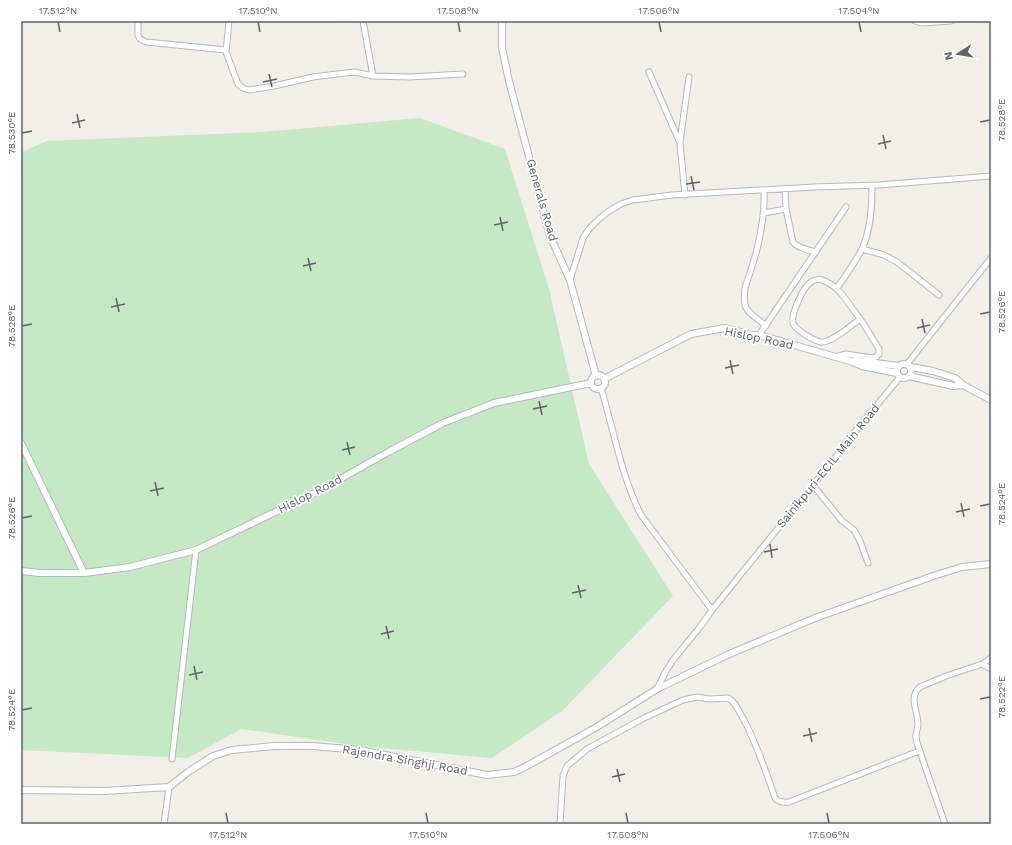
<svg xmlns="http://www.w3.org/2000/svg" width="1012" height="845" font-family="'Work Sans',sans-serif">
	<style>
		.green { fill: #c5e8c5 }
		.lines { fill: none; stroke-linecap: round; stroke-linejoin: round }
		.minor-casing { stroke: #b5b8bc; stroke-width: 7 }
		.tertiary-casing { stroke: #b5b8bc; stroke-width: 8 }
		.minor { stroke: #fff; stroke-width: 5 }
		.tertiary { stroke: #fff; stroke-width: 6 }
		.ticks { fill: none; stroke: #5f6368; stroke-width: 1.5 }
		.labels { text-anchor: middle; stroke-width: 3.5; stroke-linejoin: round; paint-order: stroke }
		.street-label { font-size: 12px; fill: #5f6368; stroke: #fff }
		.neatline { fill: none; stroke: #5f6368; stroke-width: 1.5 }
		.ticks-label { font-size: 10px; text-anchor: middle; fill: #5f6368 }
	</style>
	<rect width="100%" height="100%" fill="#f1efe8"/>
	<path class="green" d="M 420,118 L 505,149 L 549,289 L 589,464 L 673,596 L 562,711 L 492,758 L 359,746 L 241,729 L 188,758 L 21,750 L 21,152 L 47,141 L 263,132 Z"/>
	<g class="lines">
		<defs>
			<path id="minor" d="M 138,21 L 138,35 L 140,39 L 146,42 L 226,50
				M 229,21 L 226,52 L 238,84 L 243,88 L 249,90 L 274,86 L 313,77 L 354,72 L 373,76 L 410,77 L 463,74
				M 363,21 L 373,76
				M 915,21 L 922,23 L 951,21
				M 649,72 L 680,143 L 685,195
				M 680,142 L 689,77
				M 785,189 L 786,209 L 793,242 C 798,248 808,250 816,252
				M 764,190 C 765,210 762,229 757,249 C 754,262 749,275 745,288 C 742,313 749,311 766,326
				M 764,213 L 786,209
				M 862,249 L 884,255 L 897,262 L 939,295
				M 570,280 L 580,248 L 583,238 L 589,229 L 600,218 L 609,211 L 621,204 L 633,200 L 672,195 L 814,187 L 879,185 L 991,176
				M 837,288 C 845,276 855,263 862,249 C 871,230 872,206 872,185
				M 759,335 L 846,207
				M 834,357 L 846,354 L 872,358 L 876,357 L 879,354 L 879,349 L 863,323 L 860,319 C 850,306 841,288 825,281 C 821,279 815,279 811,282 C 803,287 791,314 793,323 C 795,328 800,331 804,334 C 809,337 815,341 821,342 C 831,343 852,325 860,319
				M 907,364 L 991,258
				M 601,388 C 614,431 621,475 641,515 L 712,610
				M 813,485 L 842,521 L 854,530 L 860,541 L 868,563
				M 982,664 L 991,669
				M 657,689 L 666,671 L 673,660 L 700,627 L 712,610 L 834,459 L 857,429 L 900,377
				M 172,759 L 196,550
				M 164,824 L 169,787
				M 560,824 L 563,776 L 567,766 L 587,749 L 644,718 L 683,700 L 697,697 L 709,699 L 728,698 C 736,702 739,712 744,720 C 757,745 766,771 775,798 C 779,802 783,803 789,802 L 919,751
				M 945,824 L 918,746 C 916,740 915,736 917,730 C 918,727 918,727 918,724 C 918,712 908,697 920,687 L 946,676 L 982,664 L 991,658"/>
			<path id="tertiary" d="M 502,21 L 502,48 L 509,81 L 550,236 L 570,280 L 596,376
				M 854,361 L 868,362 L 898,366
				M897 371a7 7 0 1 1 14 0a7 7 0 1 1-14 0Z
				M 911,367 L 933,371 L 955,378 L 963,385 L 991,400
				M591 382a7 7 0 1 1 14 0a7 7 0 1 1-14 0Z
				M 909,376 L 953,386 L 963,385
				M 604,379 L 691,334 L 725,328 L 752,335 L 759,335 L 850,361 L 862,366 L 897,373
				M 21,443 L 84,573
				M 21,571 L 40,573 L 84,573 L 130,567 L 196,550 L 317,492 L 390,451 L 443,423 L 494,403 L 591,383
				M 21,790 L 104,791 L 169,787 L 188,772 L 213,756 L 232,750 L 274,746 L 312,746 L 360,750 L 487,775 L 514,772 L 525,767 L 595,728 L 657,689 L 727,655 L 815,618 L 936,575 L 962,567 L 991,564"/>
		</defs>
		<use href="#minor" class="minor-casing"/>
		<use href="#tertiary" class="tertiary-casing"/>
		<use href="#minor" class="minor"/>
		<use href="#tertiary" class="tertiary"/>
	</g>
	<path class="ticks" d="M 58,22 L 60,32M 258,22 L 260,32M 458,22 L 460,32M 659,22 L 661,32M 859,22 L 861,32M 269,74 L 272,87M 263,82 L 277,79M 77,114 L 80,128M 980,122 L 990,120M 72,123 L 85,120M 22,133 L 32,131M 883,135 L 886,149M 878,144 L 891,141M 691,176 L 694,190M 686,184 L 700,182M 500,217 L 503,231M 494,225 L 508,222M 308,258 L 311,271M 303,266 L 316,263M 116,298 L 119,312M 111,307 L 125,304M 980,314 L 990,312M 922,319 L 925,333M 22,326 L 32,324M 917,328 L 930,325M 730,360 L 733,374M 725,368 L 739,365M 539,401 L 542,415M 533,409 L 547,406M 347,442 L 350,455M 342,450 L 355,447M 155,482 L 158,496M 150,491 L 164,488M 961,503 L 964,517M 980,506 L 990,504M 956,512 L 970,509M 22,518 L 32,516M 770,544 L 772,558M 764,552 L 778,549M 578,585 L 581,598M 572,593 L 586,590M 386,626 L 389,639M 381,634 L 394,631M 194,666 L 197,680M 189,675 L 203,672M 980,699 L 990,697M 22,710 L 32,708M 809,728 L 812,742M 803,736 L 817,733M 617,769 L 620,782M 612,777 L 625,774M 226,813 L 228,823M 426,813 L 428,823M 626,813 L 628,823M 827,813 L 829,823"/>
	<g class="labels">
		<g class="street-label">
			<text transform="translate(542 200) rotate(74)" y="4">Generals Road</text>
			<text transform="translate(759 338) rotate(12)" y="4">Hislop Road</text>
			<text transform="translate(828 466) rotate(-51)" y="4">Sainikpuri-ECIL Main Road</text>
			<text transform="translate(310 494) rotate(-27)" y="4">Hislop Road</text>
			<text transform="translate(405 760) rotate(10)" y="4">Rajendra Singhji Road</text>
		</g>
	</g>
	<rect width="1012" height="845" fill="none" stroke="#ffffff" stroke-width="44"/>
	<g transform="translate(958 54) rotate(258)" stroke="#ffffff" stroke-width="3" paint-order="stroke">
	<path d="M0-3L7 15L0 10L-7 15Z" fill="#5f6368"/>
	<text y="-6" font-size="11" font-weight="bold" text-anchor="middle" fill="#5f6368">N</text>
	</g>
	<rect x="22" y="22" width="968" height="801" class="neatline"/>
	<g class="ticks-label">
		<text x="58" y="14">17.512°N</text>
		<text x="258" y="14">17.510°N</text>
		<text x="458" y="14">17.508°N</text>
		<text x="659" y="14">17.506°N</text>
		<text x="859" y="14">17.504°N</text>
		<text transform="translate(1001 120) rotate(-90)" y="4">78.528°E</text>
		<text transform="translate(11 133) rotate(-90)" y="4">78.530°E</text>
		<text transform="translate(1001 312) rotate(-90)" y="4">78.526°E</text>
		<text transform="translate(11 326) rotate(-90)" y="4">78.528°E</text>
		<text transform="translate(1001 504) rotate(-90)" y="4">78.524°E</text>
		<text transform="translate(11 518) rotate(-90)" y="4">78.526°E</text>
		<text transform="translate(1001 697) rotate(-90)" y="4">78.522°E</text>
		<text transform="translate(11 710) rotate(-90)" y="4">78.524°E</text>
		<text x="228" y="838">17.512°N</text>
		<text x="428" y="838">17.510°N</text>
		<text x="628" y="838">17.508°N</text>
		<text x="829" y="838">17.506°N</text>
	</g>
</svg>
